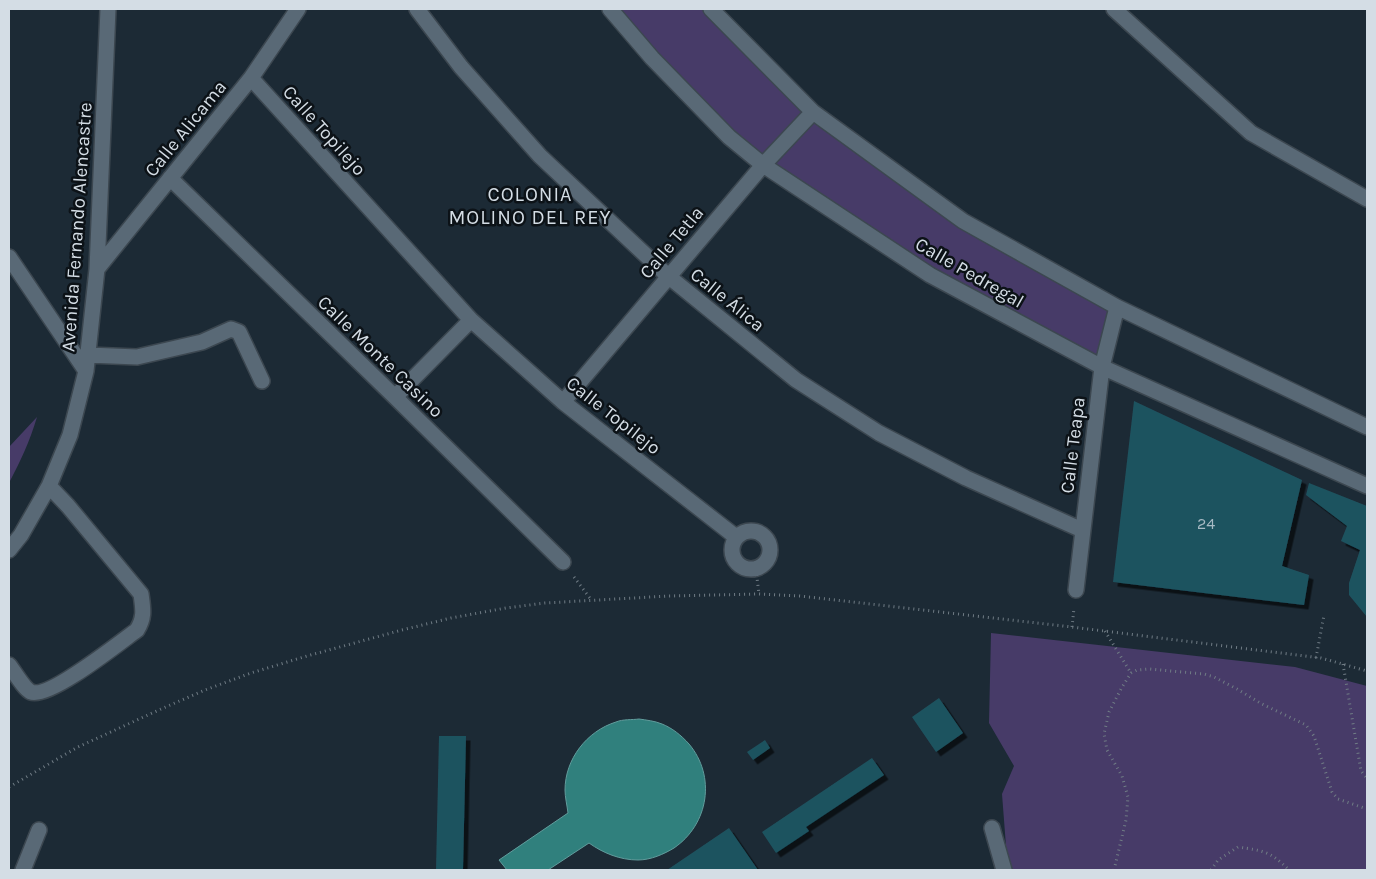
<svg xmlns="http://www.w3.org/2000/svg" width="1376" height="879" font-family="Karla,sans-serif">
	<style>
		.green { fill: #473b68 }
		.water { fill: #30807d; stroke: #619c9c }
		.building { fill: #1f525f; filter: url(#shadow) }
		.lines { fill: none; stroke-linecap: round; stroke-linejoin: round }
		.minor-casing { stroke: #3c4750; stroke-width: 18 }
		.path { stroke: #707c85; stroke-width: 3; stroke-dasharray: 1 4; stroke-linecap: butt }
		.minor { stroke: #596976; stroke-width: 15 }
		.labels { text-anchor: middle; stroke-width: 5; stroke-linejoin: round; paint-order: stroke }
		.number-label { font-size: 16px; fill: #a7bac4 }
		.street-label { font-size: 19px; fill: #d4dde5; stroke: #0c1217 }
		.neighbourhood-label { font-size: 20px; letter-spacing: 1px; fill: #d4dde5; stroke: #0c1217 }
	</style>
	<defs>
		<filter id="shadow"><feDropShadow dx="4.5" dy="4.5" stdDeviation="0" flood-color="#0009"/></filter>
	</defs>
	<rect width="100%" height="100%" fill="#1c2a35"/>
	<path class="green" d="M 615,9 L 708,9 L 827,126 L 1114,308 L 1100,363 L 929,270 L 786,174 L 727,129 Z
		M 37,417 C 30,441 20,462 9,483 L 9,447 Z
		M 991,633 L 1295,667 L 1367,686 L 1367,870 L 1011,870 L 1007,859 L 1002,794 L 1014,766 L 989,723 Z"/>
	<path class="water" d="M 639,719 C 646,720 655,721 662,724 C 672,728 681,735 689,744 C 716,776 709,824 674,848 C 664,854 651,860 638,860 C 620,860 603,853 589,843 L 548,870 L 507,870 L 499,860 L 568,813 C 567,805 565,797 565,790 C 565,759 587,731 616,722 C 623,719 632,720 639,719 Z"/>
	<path class="building" d="M 1134,401 L 1302,480 L 1282,566 L 1309,575 L 1304,605 L 1113,582 Z
		M 1309,483 L 1367,506 L 1367,617 L 1349,595 L 1349,583 L 1360,550 L 1341,541 L 1347,526 L 1306,495 Z
		M 939,698 L 963,733 L 936,752 L 912,717 Z
		M 439,736 L 466,736 L 463,870 L 436,870 Z
		M 765,740 L 770,748 L 753,760 L 747,752 Z
		M 872,758 L 884,775 L 806,827 L 809,831 L 776,853 L 762,832 Z
		M 729,828 L 758,870 L 667,870 Z"/>
	<g class="lines">
		<defs>
			<path id="minor" d="M 417,9 L 461,67 L 540,156 L 668,276 L 796,380 L 879,433 L 966,478 L 1082,530
				M 610,9 L 652,58 L 729,137 L 763,165 L 930,275 L 1102,367 L 1367,486
				M 711,9 L 813,112 L 963,221 L 1117,307 L 1367,427
				M 1114,9 L 1251,133 L 1367,199
				M 251,78 L 471,320 L 563,402 L 736,537
				M 170,178 L 395,397 L 563,562
				M 9,257 L 86,371
				M 97,269 L 251,78 L 298,9
				M 88,355 L 137,357 L 202,342 L 231,329 L 239,332 L 262,381
				M 395,397 L 471,320
				M 563,402 L 763,165 L 813,112
				M732 550a19 19 0 1 1 38 0a19 19 0 1 1-38 0Z
				M 9,550 L 21,535 L 49,486 L 70,435 L 86,371 L 97,269 L 108,9
				M 1076,590 L 1102,367 L 1117,307
				M 9,665 C 14,671 24,689 31,692 C 49,699 119,643 137,630 C 145,617 143,609 141,594 L 68,506 L 49,486
				M 992,828 L 1004,870
				M 23,870 L 39,830"/>
		</defs>
		<use href="#minor" class="minor-casing"/>
		<path class="path" d="M 756,570 L 759,594
			M 574,577 L 592,601
			M 1072,627 L 1074,608
			M 1105,631 L 1131,673
			M 1316,658 L 1324,615
			M 1343,664 L 1361,771 L 1367,778
			M 9,787 L 78,747 L 161,709 L 205,690 L 251,673 L 307,656 L 402,630 L 451,618 L 506,608 L 545,603 L 669,596 L 759,594 L 800,596 L 1072,627 L 1321,658 L 1367,671
			M 1114,870 L 1126,820 L 1128,797 L 1122,776 L 1107,750 L 1104,734 L 1109,712 L 1121,689 L 1131,673 L 1137,670 L 1149,669 L 1204,674 L 1214,677 L 1237,689 L 1262,704 L 1306,725 L 1314,736 L 1332,792 L 1338,799 L 1367,809
			M 1211,870 L 1218,860 L 1238,847 C 1264,851 1270,851 1289,870"/>
		<use href="#minor" class="minor"/>
	</g>
	<g class="labels">
		<g class="number-label">
			<text x="1206" y="529">24</text>
		</g>
		<g class="street-label">
			<text transform="translate(185 128) rotate(-51)" y="7">Calle Alicama</text>
			<text transform="translate(325 130) rotate(48)" y="7">Calle Topilejo</text>
			<text transform="translate(76 227) rotate(-86)" y="7">Avenida Fernando Alencastre</text>
			<text transform="translate(671 242) rotate(-50)" y="7">Calle Tetla</text>
			<text transform="translate(970 272) rotate(30)" y="7">Calle Pedregal</text>
			<text transform="translate(728 299) rotate(39)" y="7">Calle Álica</text>
			<text transform="translate(381 356) rotate(44)" y="7">Calle Monte Casino</text>
			<text transform="translate(614 415) rotate(38)" y="7">Calle Topilejo</text>
			<text transform="translate(1072 445) rotate(-83)" y="7">Calle Teapa</text>
		</g>
		<g class="neighbourhood-label">
			<text x="530" y="201">COLONIA<tspan x="530" dy="23">MOLINO DEL REY</tspan></text>
		</g>
	</g>
	<rect width="1376" height="879" fill="none" stroke="#d4dde5" stroke-width="20"/>
</svg>
